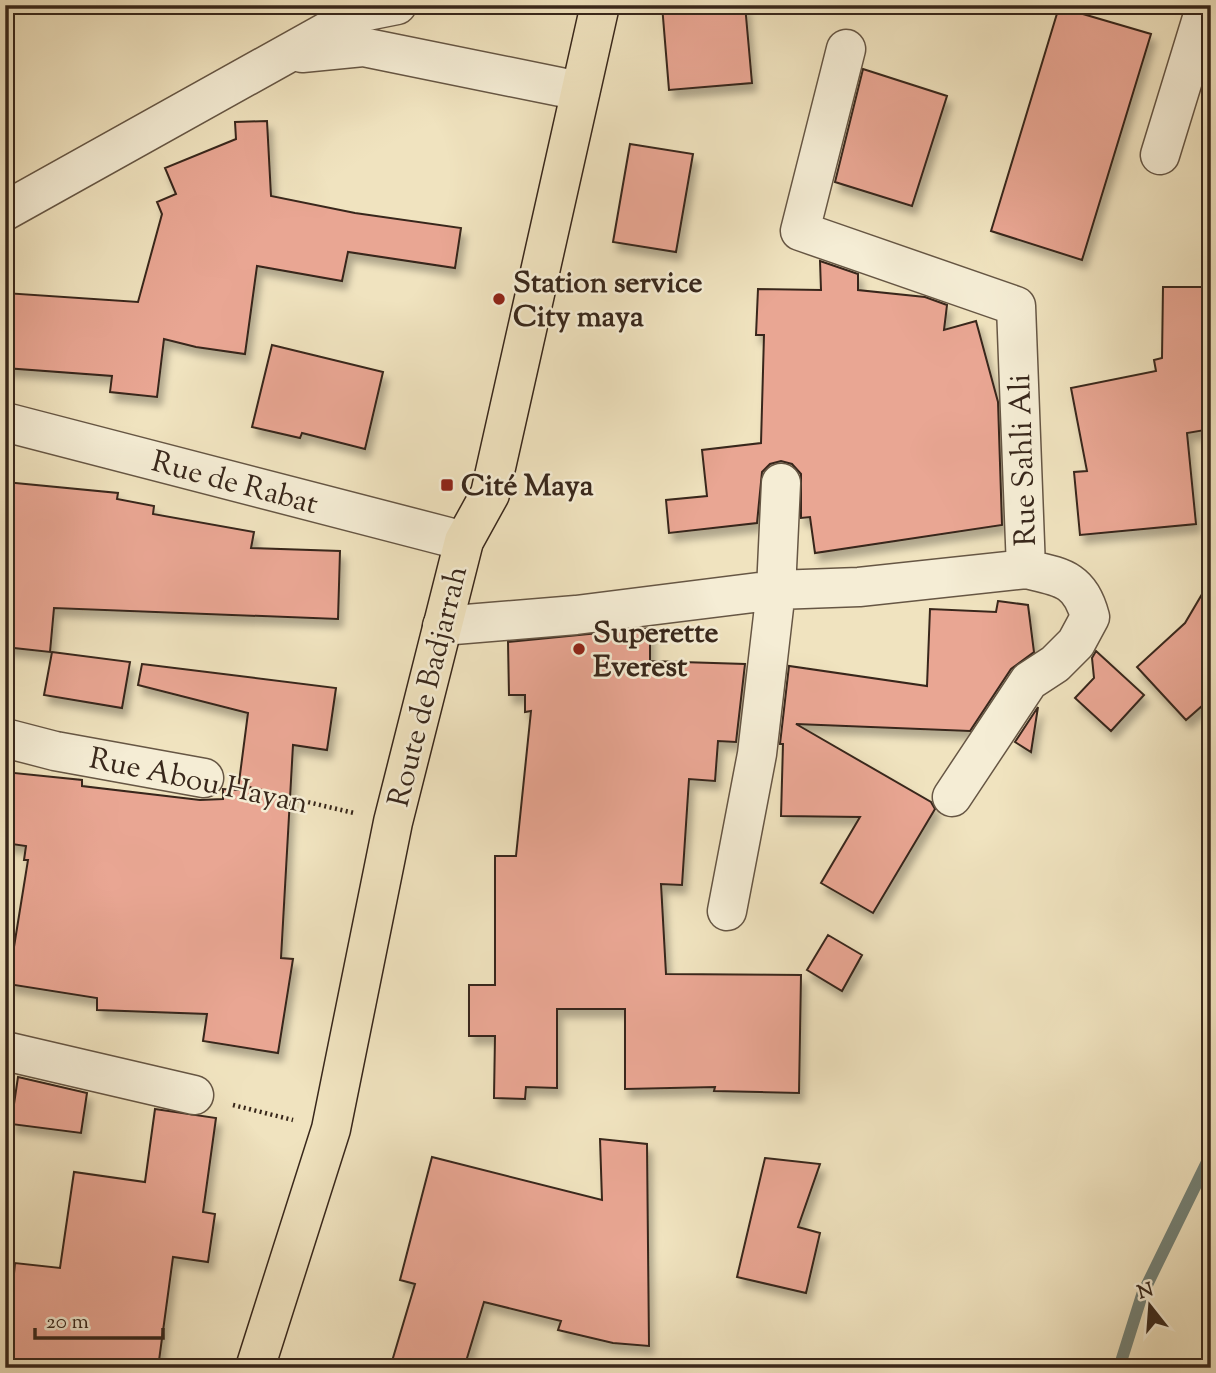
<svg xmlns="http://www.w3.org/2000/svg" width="1216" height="1373" font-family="'Sorts Mill Goudy',serif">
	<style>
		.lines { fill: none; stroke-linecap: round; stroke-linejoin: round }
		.stream { stroke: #738278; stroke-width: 12 }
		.building { fill: #e9a693; stroke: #38271b; stroke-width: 2; filter: url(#shadow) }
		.minor-casing { stroke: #665644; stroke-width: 41 }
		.major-casing { stroke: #38271b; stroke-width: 41 }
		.path { stroke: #38271b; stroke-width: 4.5; stroke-dasharray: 2 3.5; stroke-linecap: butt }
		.minor { stroke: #f5edd5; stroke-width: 38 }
		.major { stroke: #f0e3bf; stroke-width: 38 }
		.poi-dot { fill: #8f2418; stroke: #f5edd5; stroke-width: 2.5 }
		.labels { text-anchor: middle; stroke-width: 5; stroke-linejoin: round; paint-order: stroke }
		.poi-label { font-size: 30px; font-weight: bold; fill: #38271b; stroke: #f5edd5; text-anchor: start }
		.street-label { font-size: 30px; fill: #38271b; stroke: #f5edd5 }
	</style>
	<defs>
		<filter id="shadow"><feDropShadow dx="4.5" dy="8" stdDeviation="3.5" flood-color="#0004"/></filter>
	</defs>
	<rect width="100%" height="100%" fill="#f0e3bf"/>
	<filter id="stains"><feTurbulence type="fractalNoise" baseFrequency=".00286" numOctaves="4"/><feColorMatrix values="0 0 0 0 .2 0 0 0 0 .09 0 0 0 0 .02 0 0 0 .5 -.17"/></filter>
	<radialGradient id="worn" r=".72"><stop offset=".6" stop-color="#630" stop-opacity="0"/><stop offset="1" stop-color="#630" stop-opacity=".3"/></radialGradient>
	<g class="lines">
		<path class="stream" d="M 1119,1368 L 1142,1295 L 1211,1154"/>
	</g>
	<path class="building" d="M 662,5 L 745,5 L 752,83 L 669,90 Z
		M 1059,7 L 1151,34 L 1082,260 L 991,231 Z
		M 863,69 L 947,96 L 912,206 L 835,182 Z
		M 267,121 L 271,196 L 355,213 L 461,228 L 455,268 L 348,252 L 342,281 L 257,266 L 245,354 L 196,347 L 164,339 L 157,397 L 110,392 L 112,376 L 5,368 L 5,293 L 138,302 L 162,214 L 157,202 L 176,194 L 165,168 L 236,139 L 235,122 Z
		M 630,144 L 693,154 L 676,252 L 613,242 Z
		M 820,261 L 858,274 L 858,290 L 925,297 L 947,305 L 944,330 L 976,321 L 998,402 L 1002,525 L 815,553 L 810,517 L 801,518 L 801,474 L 792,464 L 781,461 L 770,464 L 762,472 L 757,523 L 669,533 L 666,500 L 707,496 L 702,450 L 761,443 L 764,335 L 756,335 L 758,289 L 821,290 Z
		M 1163,287 L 1211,287 L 1211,429 L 1187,433 L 1196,524 L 1080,535 L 1074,472 L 1087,471 L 1071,388 L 1156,371 L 1154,360 L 1162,358 Z
		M 272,345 L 383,372 L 365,449 L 302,433 L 300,438 L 252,427 Z
		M 5,482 L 118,493 L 117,499 L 154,506 L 153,514 L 254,532 L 251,548 L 340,551 L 338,619 L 54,608 L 50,652 L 5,647 Z
		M 1211,579 L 1211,698 L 1186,720 L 1137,667 L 1185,623 Z
		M 998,601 L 1028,605 L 1034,652 L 1011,669 L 970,731 L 796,724 L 931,802 L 935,809 L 873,913 L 821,883 L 860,817 L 781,816 L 783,744 L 780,744 L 789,666 L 927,686 L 930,609 L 996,612 Z
		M 650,628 L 650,661 L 745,664 L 736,742 L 718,741 L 715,781 L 689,779 L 682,885 L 661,884 L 666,974 L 801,975 L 799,1093 L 714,1091 L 715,1087 L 625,1089 L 625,1009 L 557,1009 L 557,1088 L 526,1087 L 525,1099 L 494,1098 L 495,1036 L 469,1036 L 469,985 L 495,985 L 495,856 L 516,856 L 531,711 L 525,712 L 525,695 L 509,695 L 508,642 Z
		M 1096,651 L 1144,695 L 1111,731 L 1075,698 L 1094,678 L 1092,658 Z
		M 52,652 L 130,662 L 122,708 L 44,695 Z
		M 142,664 L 336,688 L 327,750 L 293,745 L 281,958 L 293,959 L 278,1053 L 203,1041 L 207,1014 L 97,1010 L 97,998 L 8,984 L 28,860 L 24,860 L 26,846 L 5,843 L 5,772 L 82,780 L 82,786 L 200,800 L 223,799 L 223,789 L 238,790 L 248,713 L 138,685 Z
		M 1038,707 L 1031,752 L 1015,742 Z
		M 828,935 L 862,955 L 842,991 L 807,970 Z
		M 18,1077 L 87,1093 L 81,1133 L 11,1124 Z
		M 155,1109 L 216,1118 L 203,1212 L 215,1214 L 208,1262 L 173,1257 L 158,1368 L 5,1368 L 15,1263 L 60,1268 L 74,1172 L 145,1182 Z
		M 600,1139 L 647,1144 L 649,1346 L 613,1343 L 558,1330 L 561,1321 L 484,1302 L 464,1368 L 390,1368 L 415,1284 L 400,1280 L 432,1157 L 602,1200 Z
		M 765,1158 L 820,1164 L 798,1227 L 820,1233 L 806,1293 L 737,1277 Z"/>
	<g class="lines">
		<defs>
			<path id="minor" d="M 302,53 L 363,47 L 580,91
				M 1160,155 L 1206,5
				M 5,211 L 362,12 L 397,5
				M 5,422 L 464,541
				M 442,626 L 576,615 L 776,590 L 859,587 L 1026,569 L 1016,306 L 800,231 L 846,49
				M 5,738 L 55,751 L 204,778
				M 952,797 L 1029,681 L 1055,664 L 1076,643 L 1090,617 C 1080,578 1060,577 1026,569
				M 727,911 L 757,754 L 776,590 L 781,483
				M 5,1051 L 194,1095"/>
			<path id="major" d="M 255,1368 L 331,1129 L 393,822 L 464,541 L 490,494 L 600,5"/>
		</defs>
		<use href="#minor" class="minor-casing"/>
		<use href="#major" class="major-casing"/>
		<path class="path" d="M 244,787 L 354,813
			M 233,1105 L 293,1120"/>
		<use href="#minor" class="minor"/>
		<use href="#major" class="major"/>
	</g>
	<g class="poi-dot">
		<circle cx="499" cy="299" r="7"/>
		<rect x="440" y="478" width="14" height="14" rx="3.5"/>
		<circle cx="579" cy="649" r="7"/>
	</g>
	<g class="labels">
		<g class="poi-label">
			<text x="513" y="292">Station service<tspan x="513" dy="34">City maya</tspan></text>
			<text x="461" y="495">Cité Maya</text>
			<text x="593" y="642">Superette<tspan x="593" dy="34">Everest</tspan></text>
		</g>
		<g class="street-label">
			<text transform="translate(1022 460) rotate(-92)" y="10">Rue Sahli Ali</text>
			<text transform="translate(235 482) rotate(15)" y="10">Rue de Rabat</text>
			<text transform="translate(427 686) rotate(-76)" y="10">Route de Badjarrah</text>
			<text transform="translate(199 780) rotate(12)" y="10">Rue Abou Hayan</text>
		</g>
	</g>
	<rect width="1216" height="1373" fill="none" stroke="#f0e3bf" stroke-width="28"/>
	<rect x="7" y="7" width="1202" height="1359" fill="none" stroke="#38271b" stroke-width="3.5"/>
	<rect x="14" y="14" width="1188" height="1345" fill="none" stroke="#38271b" stroke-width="2"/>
	<g transform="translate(1150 1306) rotate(343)" stroke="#f5edd5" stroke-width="5" paint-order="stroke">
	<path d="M0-5L12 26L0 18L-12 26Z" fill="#38271b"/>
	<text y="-10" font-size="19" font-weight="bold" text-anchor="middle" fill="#38271b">N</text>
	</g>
	<path d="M35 1328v10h128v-10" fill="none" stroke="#38271b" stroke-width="3.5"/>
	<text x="46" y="1328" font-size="21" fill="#38271b" stroke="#f5edd5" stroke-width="5" paint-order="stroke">20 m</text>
	<rect width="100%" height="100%" filter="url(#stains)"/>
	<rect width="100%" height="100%" fill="url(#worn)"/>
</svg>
